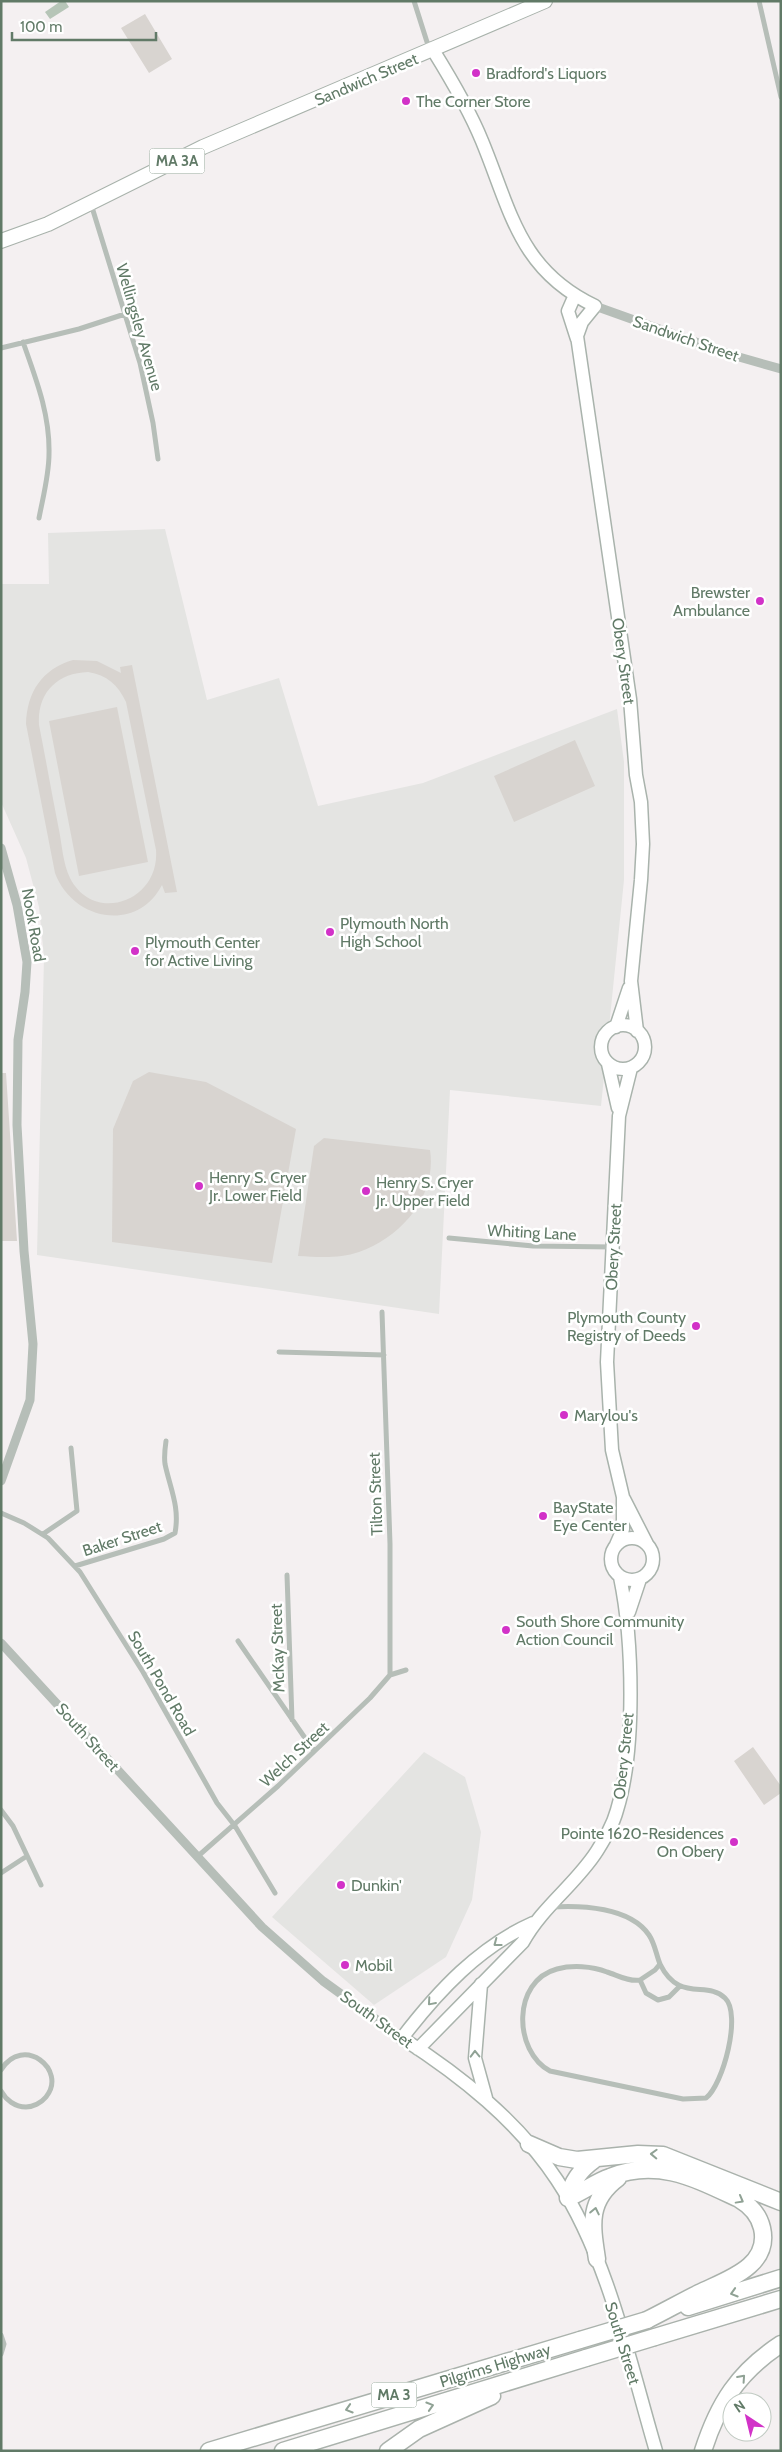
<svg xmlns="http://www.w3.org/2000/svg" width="782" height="2452" font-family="Cabin,sans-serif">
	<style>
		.built { fill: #e4e4e2 }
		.green { fill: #d8d4d0; fill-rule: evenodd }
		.water { fill: #b6c5b7 }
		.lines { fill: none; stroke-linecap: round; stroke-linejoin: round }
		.secondary-casing { stroke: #a9b3ac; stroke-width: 15 }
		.primary-casing { stroke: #a8b2ab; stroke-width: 16 }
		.motorway-casing { stroke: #aab2ac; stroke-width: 19 }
		.minor { stroke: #b6beb8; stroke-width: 5 }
		.tertiary { stroke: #b6beb8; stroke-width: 9 }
		.secondary { stroke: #fff; stroke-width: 12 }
		.primary { stroke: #fff; stroke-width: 14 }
		.motorway { stroke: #fff; stroke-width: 16 }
		.motorway-bridge-casing { stroke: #aab2ac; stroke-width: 19; stroke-linecap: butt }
		.motorway-bridge { stroke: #fff; stroke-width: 16 }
		.oneway { stroke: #90a295 }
		.poi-dot { fill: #d232c8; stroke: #fff; stroke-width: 2 }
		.labels { text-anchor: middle; stroke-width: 5; stroke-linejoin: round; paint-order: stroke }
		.shield { fill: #fff; stroke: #90a295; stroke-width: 1 }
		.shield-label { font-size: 15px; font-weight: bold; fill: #617a67 }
		.poi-label { font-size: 16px; fill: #617a67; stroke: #fff; text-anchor: start }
		.street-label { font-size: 16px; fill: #617a67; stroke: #fff }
	</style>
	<rect width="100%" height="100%" fill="#f4f0f1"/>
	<path class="built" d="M 165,529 L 207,700 L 279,678 L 318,806 L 423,783 L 617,709 L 624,762 L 624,880 L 601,1106 L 450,1090 L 439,1314 L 37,1255 L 44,957 L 39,907 L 26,858 L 1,802 L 1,584 L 49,584 L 48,533 Z
		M 424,1752 L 465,1777 L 481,1832 L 472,1900 L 446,1957 L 374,2005 L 272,1917 Z"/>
	<path class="green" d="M 145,14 L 172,59 L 149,73 L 121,28 Z
		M 73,660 L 97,661 L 121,673 L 120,667 L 132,665 L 177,892 L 165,893 L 162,885 C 137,933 73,921 55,873 L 26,724 C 27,692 42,669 73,660 ZM 88,672 C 107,675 118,685 126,702 L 156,850 C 160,901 94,925 70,878 C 63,864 62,845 59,830 C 52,795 46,760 39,725 C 37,693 57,673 88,672 Z
		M 117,707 L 148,862 L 79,876 L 49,721 Z
		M 575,740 L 595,786 L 514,822 L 494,776 Z
		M 149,1072 L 206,1082 L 296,1129 L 272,1263 L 112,1242 L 113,1129 L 133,1081 Z
		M 1,1073 L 6,1073 L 17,1241 L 1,1241 Z
		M 324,1138 L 430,1150 C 437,1197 401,1237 359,1252 C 339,1259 318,1257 298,1256 L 314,1146 Z
		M 753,1747 L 781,1786 L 781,1793 L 764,1805 L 734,1761 Z"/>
	<path class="water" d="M 61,1 L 65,1 L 69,7 L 50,19 L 45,12 Z"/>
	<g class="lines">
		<defs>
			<path id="secondary" d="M 433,50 C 451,79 469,109 482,141 C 511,211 519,270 595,306 L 582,322 L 577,336 L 630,699 L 636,775 L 641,802 L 643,844 L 641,880 L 631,981 L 637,1031
				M 575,295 L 568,311 L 577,339
				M601 1047a22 22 0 1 1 44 0a22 22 0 1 1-44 0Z
				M 616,1027 L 629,988
				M 608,1064 L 618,1108
				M 624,1499 L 647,1544
				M611 1559a21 21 0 1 1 42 0a21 21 0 1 1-42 0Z
				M 616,1545 L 623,1529 L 623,1497 L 612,1450 L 607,1362 L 619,1116 L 631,1068
				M 629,1612 L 640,1579
				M 533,1923 C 479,1947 438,1991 402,2038 C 461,2076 518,2121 557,2180 C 608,2257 630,2363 656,2451
				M 481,1984 L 475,2058 L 486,2098
				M 418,2049 L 523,1942 C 542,1907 576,1884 597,1851 C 605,1838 613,1825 617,1810 C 636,1749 633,1639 620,1577"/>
			<path id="primary" d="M 1,241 L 48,224 L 203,147 L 545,1"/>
			<path id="motorway" d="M 529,2144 L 559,2157 L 577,2160 L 638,2154 L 663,2155 L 781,2202
				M 568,2198 C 583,2192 595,2182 610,2177 C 658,2158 696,2179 739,2199 C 751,2206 759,2215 762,2228 C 771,2267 725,2280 699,2293 C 681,2302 665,2311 647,2320
				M 568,2198 C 572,2181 580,2170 594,2160
				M 597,2259 C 592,2226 587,2201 618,2178
				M 688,2307 L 781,2278
				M 655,2337 L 781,2299
				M 209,2451 L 580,2340
				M 283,2451 L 586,2358
				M 388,2451 L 419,2429 L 492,2396
				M 703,2451 C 718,2404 738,2372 781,2344"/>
		</defs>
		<use href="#secondary" class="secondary-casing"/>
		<use href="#primary" class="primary-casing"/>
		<use href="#motorway" class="motorway-casing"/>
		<path class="minor" d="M 414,1 L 427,42 L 431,48
			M 759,1 L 781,97
			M 91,204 L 140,363 L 153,423 L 158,459
			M 23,342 C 36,379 50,414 49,454 C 49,475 43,497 39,518
			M 1,348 L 79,329 L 125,314
			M 449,1238 L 533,1246 L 613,1247
			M 382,1312 L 390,1544 L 390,1675
			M 279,1352 L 384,1355
			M 1,1513 L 24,1523 L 48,1538 L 80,1572 L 143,1672 L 217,1803 L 235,1826 L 275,1893
			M 43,1534 L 77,1511 L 71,1448
			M 75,1566 L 164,1539 L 175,1533 C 180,1507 170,1488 165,1464 C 164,1457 165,1448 166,1441
			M 287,1575 L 292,1720
			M 238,1641 L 314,1751
			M 1,1810 L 13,1826 L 41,1885
			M 197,1857 L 278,1786 L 370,1698 L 390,1675 L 406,1670
			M 1,1873 L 27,1856
			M 551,1907 C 581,1905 630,1907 649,1935 C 655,1944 656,1954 660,1964
			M 640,1980 L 655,1970 L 660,1964 C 679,2003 707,1980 725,1998 C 742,2014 723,2085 706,2098 L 683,2099 L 550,2071 C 513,2051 512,1981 557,1969 C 572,1965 592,1966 607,1972 C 617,1975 629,1982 640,1980 L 646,1993 L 658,2000 L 669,1997 L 680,1986
			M 1,2070 C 23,2034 68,2070 46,2097 C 41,2103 33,2107 26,2107 C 15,2107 6,2100 1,2091
			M 1,2335 L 4,2344 L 1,2354"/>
		<path class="tertiary" d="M 595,306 L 732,355 L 781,369
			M 1,848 L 17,905 L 27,962 L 25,992 L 18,1040 L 17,1125 L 24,1251 L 33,1344 L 30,1400 L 1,1481
			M 1,1643 L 262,1927 L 323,1981 L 402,2038"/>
		<use href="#secondary" class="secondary"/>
		<use href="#primary" class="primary"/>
		<use href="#motorway" class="motorway"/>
		<defs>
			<path id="motorway-bridge" d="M 580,2340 L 647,2320
				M 586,2358 L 655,2337"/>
		</defs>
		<use href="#motorway-bridge" class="motorway-bridge-casing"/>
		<use href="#motorway-bridge" class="motorway-bridge"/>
	</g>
	<defs><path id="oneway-chevron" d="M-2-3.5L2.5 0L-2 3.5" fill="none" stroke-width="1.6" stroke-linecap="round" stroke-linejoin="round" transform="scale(1.25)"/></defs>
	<g class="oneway">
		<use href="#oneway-chevron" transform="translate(497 1943) rotate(143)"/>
		<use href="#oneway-chevron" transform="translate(431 2002) rotate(131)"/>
		<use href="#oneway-chevron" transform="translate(475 2054) rotate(-91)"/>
		<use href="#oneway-chevron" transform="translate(654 2154) rotate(-178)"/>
		<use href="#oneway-chevron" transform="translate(740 2200) rotate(29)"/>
		<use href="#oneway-chevron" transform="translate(595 2211) rotate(-78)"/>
		<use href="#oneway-chevron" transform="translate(734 2293) rotate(163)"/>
		<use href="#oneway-chevron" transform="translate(742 2378) rotate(-48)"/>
		<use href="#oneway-chevron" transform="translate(430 2406) rotate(-17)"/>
		<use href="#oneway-chevron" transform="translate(349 2409) rotate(163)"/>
	</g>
	<g class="poi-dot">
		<circle cx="476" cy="73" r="5"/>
		<circle cx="406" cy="101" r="5"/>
		<circle cx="760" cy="601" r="5"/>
		<circle cx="330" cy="932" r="5"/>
		<circle cx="135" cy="951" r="5"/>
		<circle cx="199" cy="1186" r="5"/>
		<circle cx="366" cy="1191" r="5"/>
		<circle cx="696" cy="1326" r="5"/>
		<circle cx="564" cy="1415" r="5"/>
		<circle cx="543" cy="1516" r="5"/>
		<circle cx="506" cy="1630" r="5"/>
		<circle cx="734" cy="1842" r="5"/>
		<circle cx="341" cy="1885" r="5"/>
		<circle cx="345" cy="1965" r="5"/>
	</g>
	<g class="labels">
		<g class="shield">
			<rect x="149.5" y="148.5" width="55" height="25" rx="4"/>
			<rect x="371.5" y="2382.5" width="45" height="25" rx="4"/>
		</g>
		<g class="shield-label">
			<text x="177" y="166">MA 3A</text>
			<text x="394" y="2400">MA 3</text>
		</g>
		<g class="poi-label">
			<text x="486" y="79">Bradford's Liquors</text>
			<text x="416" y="107">The Corner Store</text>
			<text x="750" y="598" text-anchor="end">Brewster<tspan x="750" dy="18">Ambulance</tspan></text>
			<text x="340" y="929">Plymouth North<tspan x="340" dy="18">High School</tspan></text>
			<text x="145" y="948">Plymouth Center<tspan x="145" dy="18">for Active Living</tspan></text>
			<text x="209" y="1183">Henry S. Cryer<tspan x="209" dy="18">Jr. Lower Field</tspan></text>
			<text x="376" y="1188">Henry S. Cryer<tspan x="376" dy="18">Jr. Upper Field</tspan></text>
			<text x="686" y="1323" text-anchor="end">Plymouth County<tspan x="686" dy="18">Registry of Deeds</tspan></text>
			<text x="574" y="1421">Marylou's</text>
			<text x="553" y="1513">BayState<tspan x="553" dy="18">Eye Center</tspan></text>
			<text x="516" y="1627">South Shore Community<tspan x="516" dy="18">Action Council</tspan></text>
			<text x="724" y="1839" text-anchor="end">Pointe 1620-Residences<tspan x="724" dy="18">On Obery</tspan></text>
			<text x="351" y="1891">Dunkin'</text>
			<text x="355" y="1971">Mobil</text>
		</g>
		<g class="street-label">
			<text transform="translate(366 79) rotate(-23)" y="6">Sandwich Street</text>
			<text transform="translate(140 327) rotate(74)" y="6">Wellingsley Avenue</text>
			<text transform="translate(686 338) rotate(19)" y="6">Sandwich Street</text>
			<text transform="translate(624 661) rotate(82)" y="6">Obery Street</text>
			<text transform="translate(34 925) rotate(80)" y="6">Nook Road</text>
			<text transform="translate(532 1232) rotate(3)" y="6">Whiting Lane</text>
			<text transform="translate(613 1247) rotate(-87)" y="6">Obery Street</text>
			<text transform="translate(375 1494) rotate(-92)" y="6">Tilton Street</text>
			<text transform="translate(122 1538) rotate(-18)" y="6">Baker Street</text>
			<text transform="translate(277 1648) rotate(-92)" y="6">McKay Street</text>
			<text transform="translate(162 1683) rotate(60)" y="6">South Pond Road</text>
			<text transform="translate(88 1737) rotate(48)" y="6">South Street</text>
			<text transform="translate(294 1754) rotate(-43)" y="6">Welch Street</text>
			<text transform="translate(623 1756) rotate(-84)" y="6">Obery Street</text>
			<text transform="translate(377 2019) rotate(36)" y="6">South Street</text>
			<text transform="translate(623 2343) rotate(73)" y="6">South Street</text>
			<text transform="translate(495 2365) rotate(-17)" y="6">Pilgrims Highway</text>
		</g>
	</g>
	<rect width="782" height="2452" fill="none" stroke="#617a67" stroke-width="5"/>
	<g transform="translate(747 2417) rotate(325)"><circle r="24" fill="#ffffff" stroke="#c0cac2"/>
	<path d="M0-4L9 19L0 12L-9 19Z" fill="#d232c8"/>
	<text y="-8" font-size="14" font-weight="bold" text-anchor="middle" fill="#617a67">N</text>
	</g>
	<path d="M12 32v8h144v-8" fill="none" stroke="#617a67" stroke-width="2.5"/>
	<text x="20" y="32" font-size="15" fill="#617a67" stroke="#ffffff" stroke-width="4" paint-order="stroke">100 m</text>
</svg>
